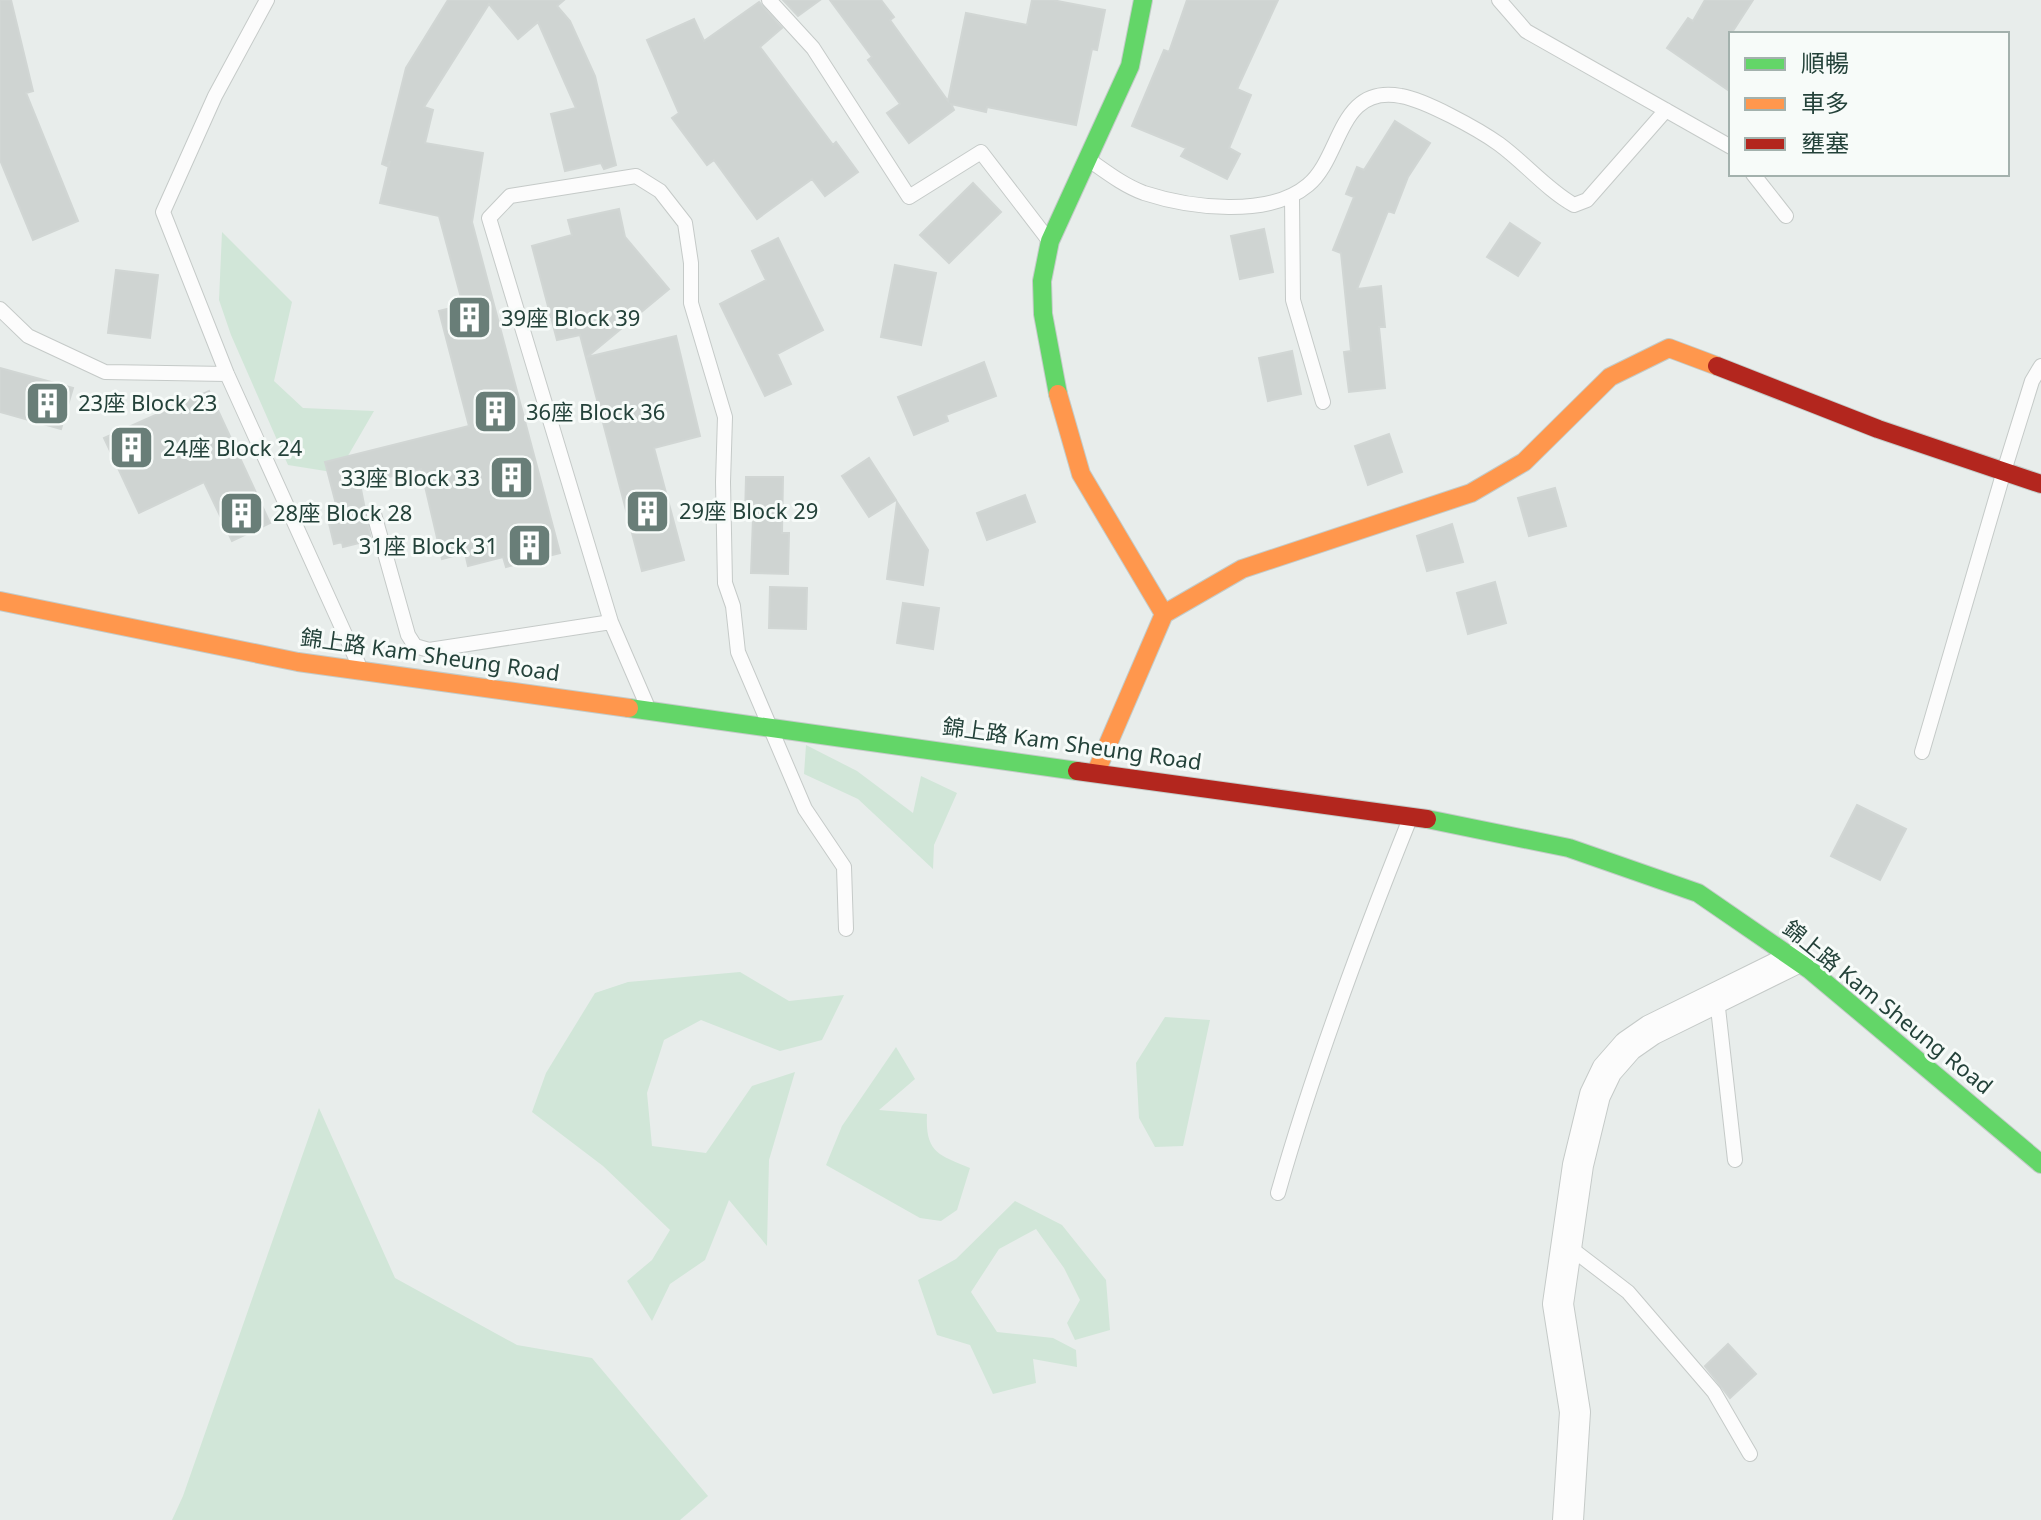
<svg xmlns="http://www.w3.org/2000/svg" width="2041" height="1520" font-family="'Noto Sans','Noto Sans TC',sans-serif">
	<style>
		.green { fill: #d1e6d8 }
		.building { fill: #cfd4d2; stroke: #d1d6d4; stroke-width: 2 }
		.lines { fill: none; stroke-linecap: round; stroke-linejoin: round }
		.lane-casing { stroke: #c5cac8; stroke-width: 16 }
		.street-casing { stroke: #c5cac8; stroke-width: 32 }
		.fast-casing { stroke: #c3cbc8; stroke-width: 20 }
		.slow-casing { stroke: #c3cbc8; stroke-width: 20 }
		.jam-casing { stroke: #c3cbc8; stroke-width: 20 }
		.lane { stroke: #fcfcfc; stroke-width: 14 }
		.street { stroke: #fcfcfc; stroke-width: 30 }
		.fast { stroke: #63d668; stroke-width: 18 }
		.slow { stroke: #ff974d; stroke-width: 18 }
		.jam { stroke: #b3261e; stroke-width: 18 }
		.labels { text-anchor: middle; stroke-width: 6; stroke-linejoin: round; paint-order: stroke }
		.poi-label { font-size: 22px; fill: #24423a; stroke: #f7fbf9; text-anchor: start }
		.street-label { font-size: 22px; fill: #24423a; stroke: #f7fbf9 }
	</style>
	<rect width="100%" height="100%" fill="#e8edeb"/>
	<path class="green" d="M 222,232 L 292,302 L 274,381 L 303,408 L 374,411 L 338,473 L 288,465 L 231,335 L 219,300 Z
		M 806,745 L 857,771 L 913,813 L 921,776 L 957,793 L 934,845 L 933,869 L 858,799 L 804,774 Z
		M 740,972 L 789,1001 L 844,995 L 822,1040 L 780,1051 L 701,1020 L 664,1040 L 647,1093 L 652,1146 L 706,1153 L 752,1086 L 795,1072 L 769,1160 L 767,1246 L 729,1200 L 705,1260 L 670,1284 L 652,1321 L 627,1281 L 652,1260 L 670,1230 L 603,1166 L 532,1112 L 546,1073 L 595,993 L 628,982 Z
		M 1165,1017 L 1210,1020 L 1183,1146 L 1155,1147 L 1139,1118 L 1136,1063 Z
		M 896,1047 L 915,1079 L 879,1110 L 927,1114 C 925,1152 938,1155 970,1168 L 957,1210 L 941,1221 L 920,1218 L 826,1165 L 842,1126 Z
		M 319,1108 L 395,1278 L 517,1345 L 592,1358 L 708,1496 L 680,1520 L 172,1520 L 183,1496 Z
		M 1015,1201 L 1062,1225 L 1106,1280 L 1110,1330 L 1075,1340 L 1067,1323 L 1080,1300 L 1064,1268 L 1036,1229 L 999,1249 L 971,1292 L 997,1332 L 1053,1338 L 1076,1350 L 1077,1367 L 1033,1359 L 1036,1383 L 993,1394 L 970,1345 L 937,1335 L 918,1280 L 956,1259 Z"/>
	<path class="building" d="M 0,0 L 11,0 L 33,91 L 26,93 L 78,221 L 33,240 L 0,160 Z
		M 448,0 L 564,0 L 557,6 L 570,21 L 595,76 L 616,165 L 604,169 L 601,163 L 565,171 L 551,114 L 576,108 L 538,22 L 518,39 L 489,4 L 424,107 L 433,110 L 425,143 L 483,153 L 472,222 L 560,553 L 506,567 L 503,557 L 468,566 L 465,553 L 442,559 L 421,469 L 360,484 L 371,540 L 343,547 L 342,542 L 334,544 L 326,511 L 337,508 L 325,462 L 469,426 L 439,311 L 463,305 L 439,216 L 380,203 L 390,161 L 387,166 L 382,164 L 406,68 Z
		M 783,0 L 820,0 L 798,16 Z
		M 830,0 L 881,0 L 894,17 L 890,20 L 948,101 L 966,13 L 1027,25 L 1032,0 L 1052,0 L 1105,10 L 1097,50 L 1092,49 L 1076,125 L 987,107 L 986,112 L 951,104 L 954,110 L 909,143 L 887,113 L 900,104 L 868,60 L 872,57 Z
		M 1187,0 L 1278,0 L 1237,89 L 1251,95 L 1229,148 L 1240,154 L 1227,179 L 1181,156 L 1186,148 L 1132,126 L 1164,50 L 1169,52 Z
		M 1705,0 L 1753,0 L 1731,34 L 1731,92 L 1667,48 L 1688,18 L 1693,21 Z
		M 759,2 L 782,28 L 760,47 L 833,145 L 836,142 L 858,172 L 825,196 L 812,179 L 757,219 L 714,160 L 707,165 L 672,118 L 679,113 L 647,40 L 694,19 L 704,41 Z
		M 1395,121 L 1430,143 L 1408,177 L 1394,213 L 1388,211 L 1357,289 L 1381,286 L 1385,327 L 1379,327 L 1385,388 L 1349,392 L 1344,352 L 1351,351 L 1341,253 L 1333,250 L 1354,197 L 1346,194 L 1357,167 L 1364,170 Z
		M 973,183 L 1001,212 L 949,263 L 920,235 Z
		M 619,209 L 625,237 L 669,289 L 587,357 L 676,336 L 700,436 L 654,448 L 684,560 L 642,571 L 580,335 L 557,340 L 532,246 L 572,235 L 568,220 Z
		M 1510,223 L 1540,243 L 1518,276 L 1487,257 Z
		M 1264,229 L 1273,272 L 1240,279 L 1231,236 Z
		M 778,238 L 823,330 L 777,354 L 791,384 L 765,396 L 720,304 L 766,280 L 752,251 Z
		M 895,265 L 936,273 L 921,345 L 881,337 Z
		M 116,270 L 158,275 L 150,338 L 108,333 Z
		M 1292,351 L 1301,394 L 1268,401 L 1259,358 Z
		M 984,362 L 996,396 L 946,415 L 948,421 L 914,435 L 898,397 Z
		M 0,368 L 73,388 L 61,429 L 0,412 Z
		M 209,391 L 270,523 L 232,541 L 204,482 L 139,513 L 104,438 Z
		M 1389,434 L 1402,472 L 1368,485 L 1355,446 Z
		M 869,458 L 896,500 L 869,517 L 842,476 Z
		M 746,477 L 783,477 L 782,533 L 789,533 L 788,574 L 751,573 L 753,518 L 745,518 Z
		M 1555,488 L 1566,526 L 1529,536 L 1518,498 Z
		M 1025,495 L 1035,522 L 987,540 L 977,513 Z
		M 897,502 L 928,550 L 923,585 L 887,579 Z
		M 1452,524 L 1463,562 L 1427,571 L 1417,536 Z
		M 1495,582 L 1506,623 L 1468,634 L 1457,593 Z
		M 770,587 L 807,588 L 806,629 L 769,628 Z
		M 903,603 L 939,608 L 933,649 L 897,643 Z
		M 1857,805 L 1906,829 L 1880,880 L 1831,856 Z
		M 1728,1344 L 1756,1374 L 1730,1398 L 1705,1366 Z"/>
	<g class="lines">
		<defs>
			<path id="lane" d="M 267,0 L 215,96 L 163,212 L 227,374 L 358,663
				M 769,0 L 813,48 L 909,197 L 981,152 L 1047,238
				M 1499,0 L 1526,31 L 1731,147
				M 1092,162 C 1109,174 1125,186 1144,193 C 1190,208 1269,218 1308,185 C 1342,157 1338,84 1401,96 C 1425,100 1478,129 1499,144 C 1525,163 1546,189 1574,205 L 1587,200 L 1666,110
				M 1753,174 L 1786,216
				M 1292,197 L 1293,300 L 1323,402
				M 0,309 L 28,336 L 105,372 L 227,374
				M 374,514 L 408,635 L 415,646 L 429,650 L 611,622
				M 646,703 L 611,622 L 489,218 L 510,196 L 636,176 L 660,191 L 685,223 L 691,263 L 691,303 L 725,417 L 723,482 L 725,583 L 733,606 L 738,652 L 805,809 L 844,867 L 846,929
				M 1922,752 L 2004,471 L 2032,381 L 2041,366
				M 1717,999 L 1735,1160
				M 1278,1193 C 1314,1066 1360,943 1409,821
				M 1568,1246 L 1628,1292 L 1714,1392 L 1750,1454"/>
			<path id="street" d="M 1568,1520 L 1575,1412 L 1558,1304 L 1578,1165 L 1595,1095 L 1607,1070 L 1628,1046 L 1651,1030 L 1795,959"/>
			<path id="fast" d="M 1058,394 L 1043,314 L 1042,281 L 1050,241 L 1130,66 L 1143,0
				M 629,708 L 1077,771
				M 1427,819 L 1569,848 L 1698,893 L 1810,970 L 2041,1164"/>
			<path id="slow" d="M 1058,394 L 1081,474 L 1164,614 L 1096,772
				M 0,601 L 298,662 L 629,708
				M 1164,614 L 1242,569 L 1471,493 L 1524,462 L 1610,377 L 1669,348 L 1717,366"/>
			<path id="jam" d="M 1717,366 L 1878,429 L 2041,484
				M 1077,771 L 1427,819"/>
		</defs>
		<use href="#lane" class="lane-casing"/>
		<use href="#street" class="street-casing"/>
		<use href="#fast" class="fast-casing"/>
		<use href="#slow" class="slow-casing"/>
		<use href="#jam" class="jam-casing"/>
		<use href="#lane" class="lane"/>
		<use href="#street" class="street"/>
		<use href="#fast" class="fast"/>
		<use href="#slow" class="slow"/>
		<use href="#jam" class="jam"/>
	</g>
	<defs>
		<symbol id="building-square" viewBox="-11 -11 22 22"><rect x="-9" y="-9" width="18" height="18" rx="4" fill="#697e78" stroke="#f7fbf9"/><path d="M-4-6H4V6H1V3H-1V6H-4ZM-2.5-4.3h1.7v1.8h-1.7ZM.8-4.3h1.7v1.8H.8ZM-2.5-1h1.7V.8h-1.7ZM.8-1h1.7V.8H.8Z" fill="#fff"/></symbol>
	</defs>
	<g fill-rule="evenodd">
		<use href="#building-square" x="444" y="292" width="51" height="51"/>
		<use href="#building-square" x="22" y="378" width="51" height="51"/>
		<use href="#building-square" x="470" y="386" width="51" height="51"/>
		<use href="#building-square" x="106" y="422" width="51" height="51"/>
		<use href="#building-square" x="486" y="452" width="51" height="51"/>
		<use href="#building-square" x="622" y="486" width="51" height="51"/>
		<use href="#building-square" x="216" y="488" width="51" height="51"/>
		<use href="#building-square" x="504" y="520" width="51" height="51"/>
	</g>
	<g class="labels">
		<g class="poi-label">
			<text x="501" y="326">39座 Block 39</text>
			<text x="78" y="411">23座 Block 23</text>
			<text x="526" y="420">36座 Block 36</text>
			<text x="163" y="456">24座 Block 24</text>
			<text x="480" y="486" text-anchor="end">33座 Block 33</text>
			<text x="679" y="519">29座 Block 29</text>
			<text x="273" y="521">28座 Block 28</text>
			<text x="498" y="554" text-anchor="end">31座 Block 31</text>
		</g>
		<g class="street-label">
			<text transform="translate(430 655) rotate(8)" y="8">錦上路 Kam Sheung Road</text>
			<text transform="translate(1072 744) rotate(8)" y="8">錦上路 Kam Sheung Road</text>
			<text transform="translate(1888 1007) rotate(39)" y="8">錦上路 Kam Sheung Road</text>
		</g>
	</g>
	<rect x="1729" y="32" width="280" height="144" fill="#f7fbf9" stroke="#a3b1ad" stroke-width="2"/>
	<rect x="1745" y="58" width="40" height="12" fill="#63d668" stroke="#a3b1ad" stroke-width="2"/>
	<text x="1801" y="72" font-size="24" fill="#24423a">順暢</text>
	<rect x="1745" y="98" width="40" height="12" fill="#ff974d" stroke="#a3b1ad" stroke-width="2"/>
	<text x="1801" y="112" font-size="24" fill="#24423a">車多</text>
	<rect x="1745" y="138" width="40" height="12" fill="#b3261e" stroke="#a3b1ad" stroke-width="2"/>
	<text x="1801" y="152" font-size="24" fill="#24423a">壅塞</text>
</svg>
